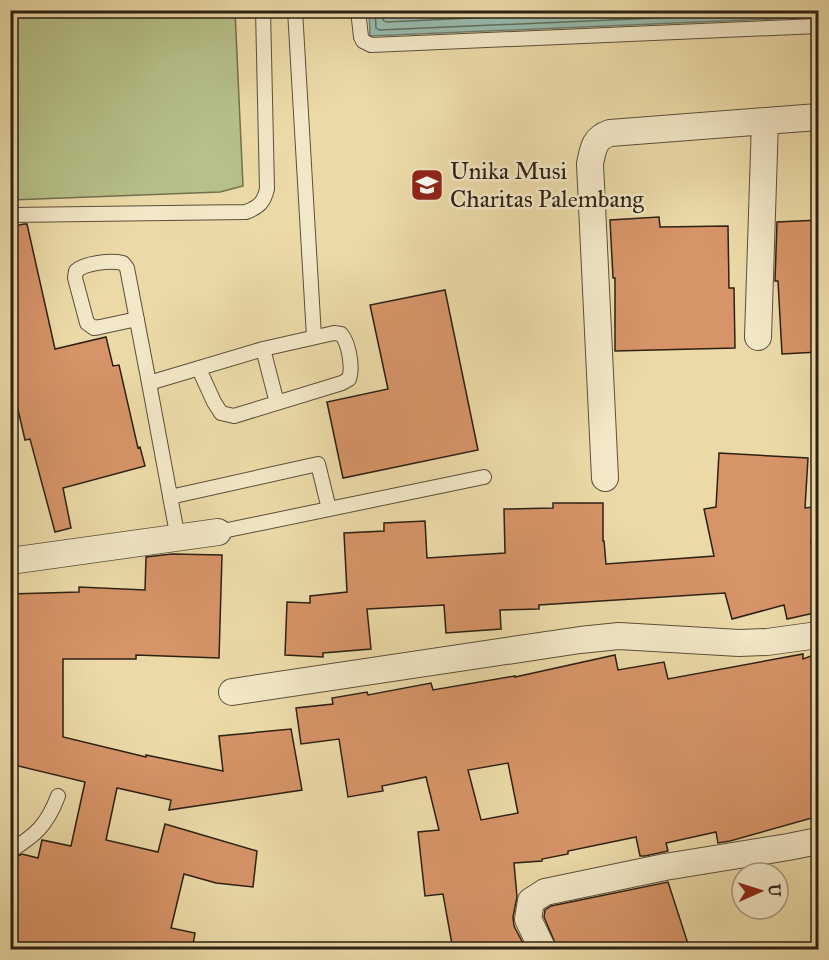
<svg xmlns="http://www.w3.org/2000/svg" width="829" height="960" font-family="'IM FELL Great Primer',serif">
	<style>
		.green { fill: #b6c089; stroke: #72704e; stroke-width: 1.5 }
		.water { fill: #98baac; stroke: #6d7d6f; stroke-width: 1.5 }
		.lines { fill: none; stroke-linecap: round; stroke-linejoin: round }
		.shore { stroke: #626e60; stroke-width: 1.5 }
		.building { fill: #d69468; stroke: #2d2114; stroke-width: 1.5; fill-rule: evenodd }
		.lane-casing { stroke: #5c4f39; stroke-width: 16 }
		.street-casing { stroke: #5c4f39; stroke-width: 28 }
		.lane { stroke: #f2e7c6; stroke-width: 14 }
		.street { stroke: #f2e7c6; stroke-width: 26 }
		.labels { text-anchor: middle; stroke-width: 5; stroke-linejoin: round; paint-order: stroke }
		.poi-label { font-size: 24px; fill: #2d2114; stroke: #f2e7c6; text-anchor: start }
	</style>
	<rect width="100%" height="100%" fill="#ebdaa8"/>
	<filter id="stains"><feTurbulence type="fractalNoise" baseFrequency=".00333" numOctaves="4"/><feColorMatrix values="0 0 0 0 .2 0 0 0 0 .09 0 0 0 0 .02 0 0 0 .5 -.17"/></filter>
	<radialGradient id="worn" r=".72"><stop offset=".6" stop-color="#630" stop-opacity="0"/><stop offset="1" stop-color="#630" stop-opacity=".3"/></radialGradient>
	<path class="green" d="M 10,11 L 235,11 L 243,186 L 220,192 L 11,200 Z"/>
	<path class="water" d="M 818,10 L 818,17 L 370,36 L 369,11 Z"/>
	<g class="lines">
		<path class="shore" d="M 375,10 L 376,28 L 379,30 L 818,11
			M 383,10 L 383,20 L 386,22 L 650,10"/>
	</g>
	<path class="building" d="M 659,217 L 660,227 L 728,226 L 729,288 L 734,288 L 735,348 L 615,351 L 615,278 L 613,278 L 610,220 Z
		M 819,220 L 819,352 L 782,354 L 778,281 L 775,281 L 777,222 Z
		M 24,224 L 27,224 L 55,349 L 106,337 L 113,366 L 119,365 L 138,448 L 140,447 L 145,466 L 63,488 L 71,528 L 55,532 L 30,439 L 25,440 L 10,375 L 10,227 Z
		M 445,290 L 478,450 L 343,478 L 327,402 L 388,389 L 370,305 Z
		M 719,453 L 808,458 L 805,508 L 813,507 L 816,541 L 811,542 L 819,573 L 819,612 L 787,619 L 784,605 L 732,619 L 725,593 L 539,605 L 539,609 L 500,610 L 501,629 L 446,633 L 444,605 L 367,609 L 371,649 L 323,653 L 323,657 L 285,655 L 287,602 L 310,603 L 310,596 L 347,592 L 344,533 L 384,531 L 384,523 L 425,521 L 427,558 L 505,553 L 504,509 L 553,508 L 553,503 L 603,503 L 603,541 L 604,541 L 606,564 L 714,556 L 704,509 L 716,507 Z
		M 172,554 L 222,555 L 219,658 L 136,655 L 136,659 L 63,659 L 63,737 L 146,757 L 146,755 L 223,771 L 219,736 L 291,729 L 302,790 L 169,810 L 171,800 L 117,788 L 106,840 L 158,852 L 165,824 L 257,851 L 253,887 L 216,883 L 184,874 L 171,928 L 195,933 L 192,950 L 26,950 L 10,946 L 10,923 L 15,906 L 10,905 L 10,860 L 22,854 L 38,858 L 42,840 L 71,846 L 85,782 L 10,764 L 10,594 L 79,592 L 79,587 L 145,590 L 146,557 Z
		M 819,653 L 819,816 L 730,841 L 718,843 L 716,832 L 666,843 L 668,851 L 645,856 L 640,856 L 636,837 L 568,851 L 568,854 L 542,859 L 542,861 L 514,863 L 517,897 L 513,917 L 514,926 L 524,945 L 506,950 L 453,950 L 443,894 L 425,896 L 418,832 L 439,830 L 426,777 L 382,786 L 383,791 L 348,797 L 339,739 L 301,744 L 296,708 L 333,704 L 332,698 L 367,692 L 368,695 L 431,683 L 433,690 L 515,676 L 515,677 L 615,655 L 618,670 L 664,662 L 668,679 L 803,654 L 803,659 ZM 508,763 L 518,813 L 481,820 L 468,770 Z
		M 668,882 L 690,950 L 558,950 L 544,917 L 545,910 L 551,906 Z"/>
	<g class="lines">
		<defs>
			<path id="lane" d="M 295,10 L 314,337
				M 358,10 L 361,37 L 363,41 L 371,45 L 818,26
				M 10,215 L 246,212 C 259,207 264,202 267,189 L 263,10
				M 137,319 L 100,327 L 94,328 L 87,323 L 75,278 L 76,271 C 85,263 110,260 123,263 L 127,268 L 149,383
				M 263,349 L 277,403
				M 170,497 L 318,464 L 329,509
				M 218,532 L 484,477
				M 178,539 L 149,383 L 263,349 L 334,333 L 341,334 C 349,343 353,368 349,379 L 342,383 L 234,416 L 221,413 L 214,402 L 199,369
				M 10,851 C 36,835 47,825 58,796"/>
			<path id="street" d="M 758,337 L 765,121
				M 605,478 L 590,164 C 593,149 594,138 610,133 L 818,117
				M 10,561 L 218,532
				M 232,692 L 580,640 L 619,636 L 739,643 L 767,642 L 818,635
				M 543,950 L 528,919 L 531,901 L 545,892 L 665,867 L 788,847 L 818,841"/>
		</defs>
		<use href="#lane" class="lane-casing"/>
		<use href="#street" class="street-casing"/>
		<use href="#lane" class="lane"/>
		<use href="#street" class="street"/>
	</g>
	<defs>
		<symbol id="university-square" viewBox="-11 -11 22 22"><rect x="-9" y="-9" width="18" height="18" rx="4" fill="#8f2418" stroke="#f2e7c6"/><path d="M0-5L7-2L0 1L-7-2ZM-4 1L0 2.5L4 1V4Q0 6-4 4Z" fill="#fff"/></symbol>
	</defs>
	<g fill-rule="evenodd">
		<use href="#university-square" x="408" y="166" width="38" height="38"/>
	</g>
	<g class="labels">
		<g class="poi-label">
			<text x="450" y="179">Unika Musi<tspan x="450" dy="28">Charitas Palembang</tspan></text>
		</g>
	</g>
	<rect width="829" height="960" fill="none" stroke="#ebdaa8" stroke-width="36"/>
	<rect x="12" y="12" width="805" height="936" fill="none" stroke="#2d2114" stroke-width="3"/>
	<rect x="18" y="18" width="793" height="924" fill="none" stroke="#2d2114" stroke-width="1.5"/>
	<g transform="translate(760 891) rotate(87)"><circle r="28" fill="#f2e7c6" stroke="#a3987f" stroke-width="1.5"/>
	<path d="M0-4.5L10 22L0 15L-10 22Z" fill="#8f2418"/>
	<text y="-9" font-size="16" font-weight="bold" text-anchor="middle" fill="#2d2114">U</text>
	</g>
	<rect width="100%" height="100%" filter="url(#stains)"/>
	<rect width="100%" height="100%" fill="url(#worn)"/>
</svg>
